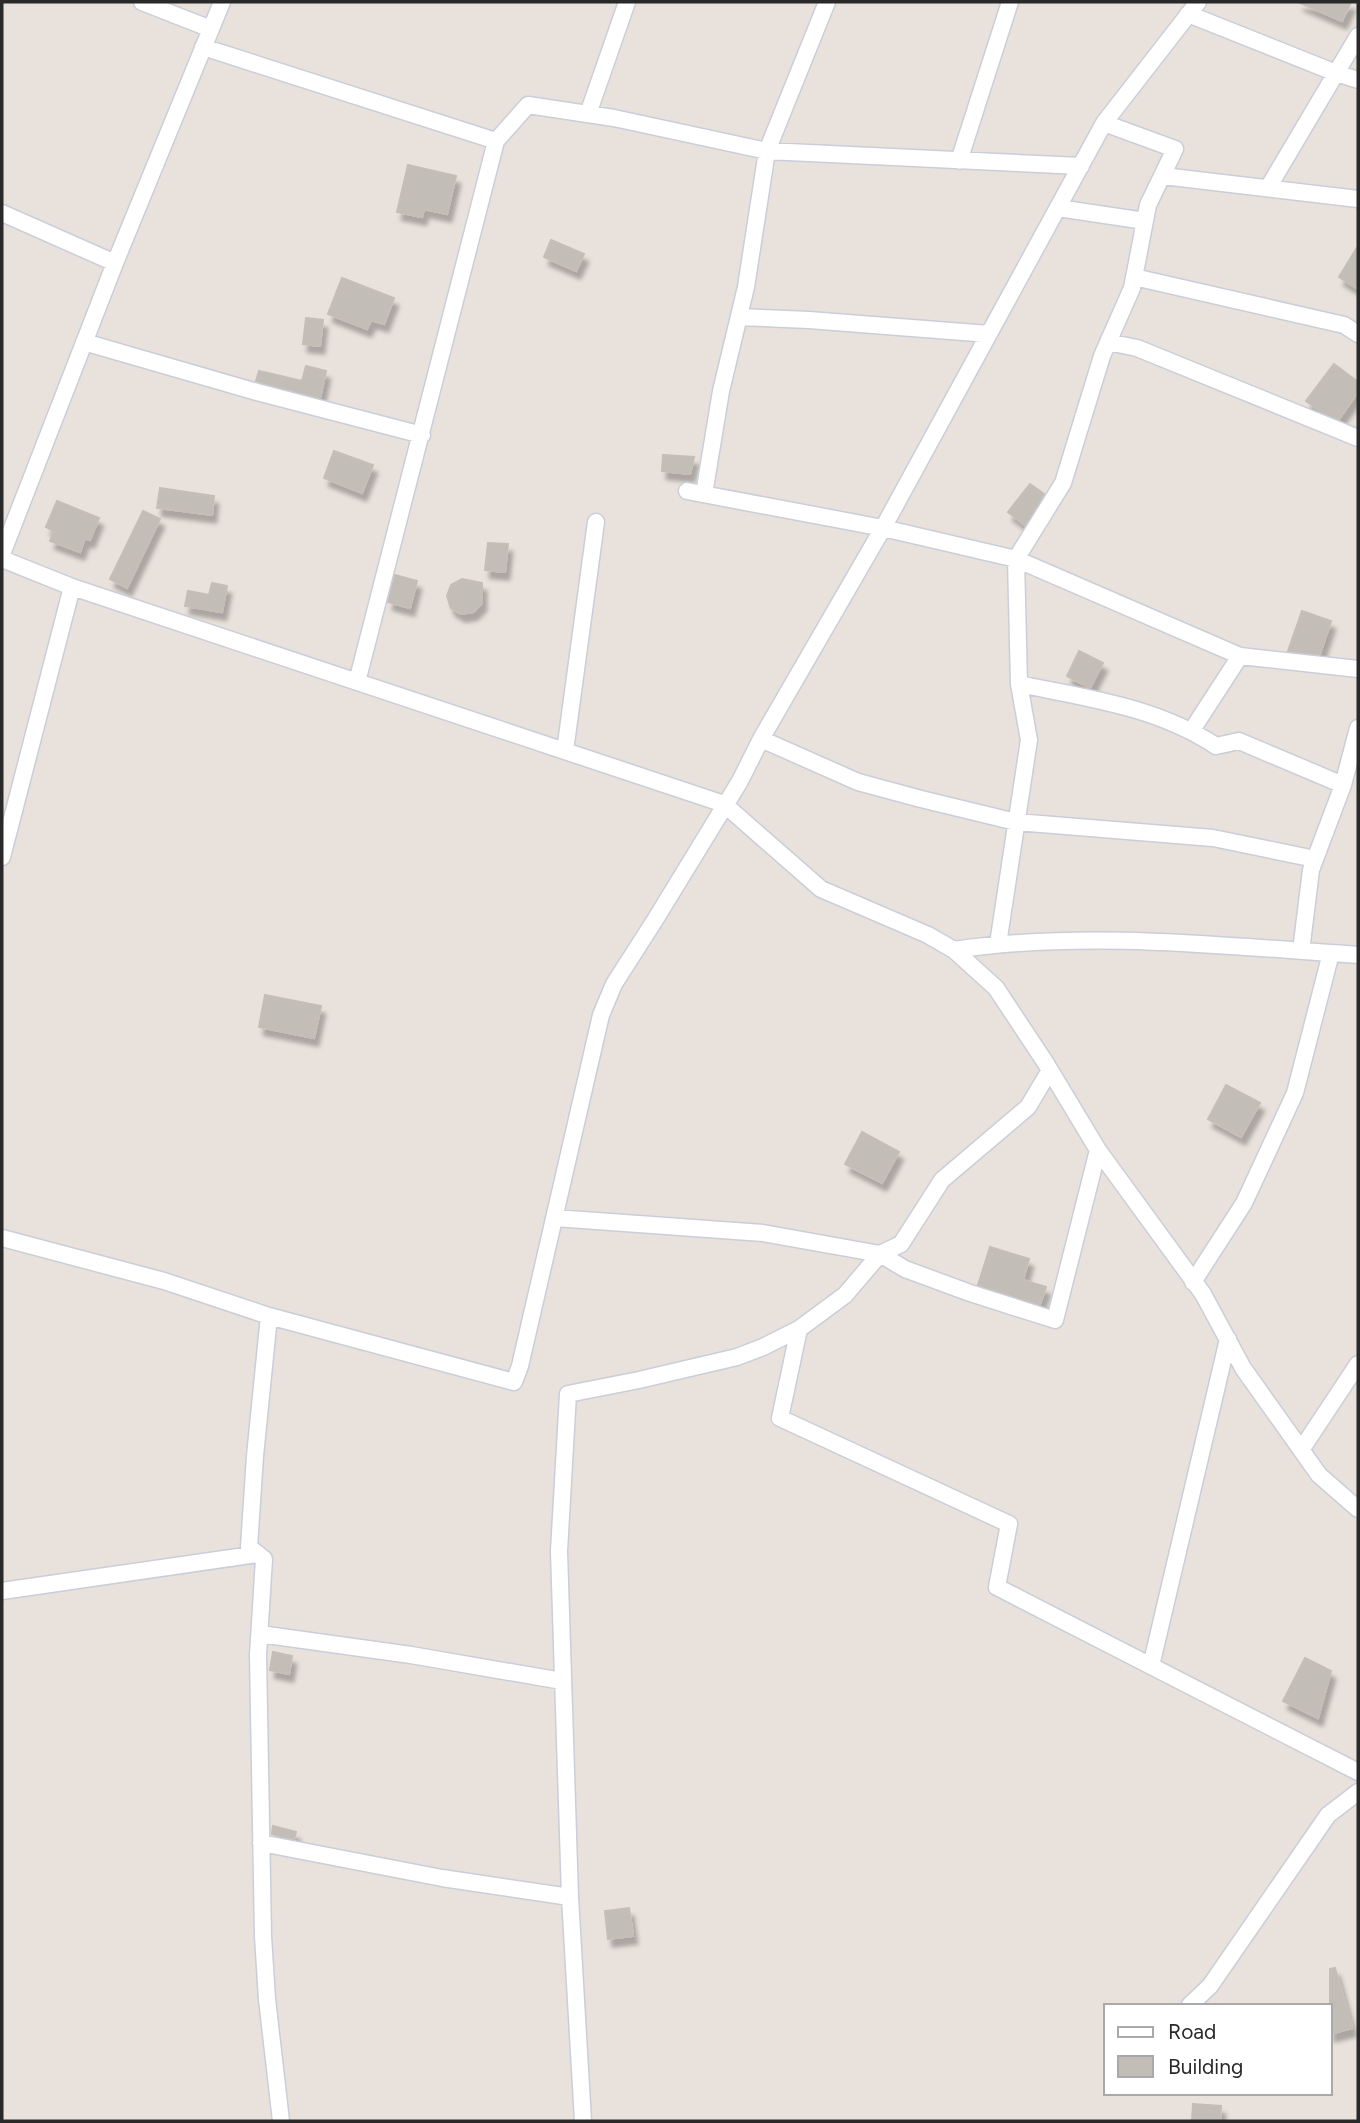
<svg xmlns="http://www.w3.org/2000/svg" width="1360" height="2123" font-family="Figtree,sans-serif">
	<style>
		.building { fill: #c2bdb7; stroke: #c4beb6; stroke-width: 2; filter: url(#shadow) }
		.lines { fill: none; stroke-linecap: round; stroke-linejoin: round }
		.street-casing { stroke: #caced9; stroke-width: 19 }
		.street { stroke: #fff; stroke-width: 16 }
	</style>
	<defs>
		<filter id="shadow"><feDropShadow dx="4.5" dy="8" stdDeviation="2" flood-color="#0004"/></filter>
	</defs>
	<rect width="100%" height="100%" fill="#e9e2dc"/>
	<path class="building" d="M 1298,2 L 1351,2 L 1342,21 Z
		M 408,165 L 456,176 L 447,214 L 424,209 L 422,217 L 397,212 Z
		M 551,240 L 584,254 L 576,271 L 544,257 Z
		M 1358,246 L 1358,289 L 1339,277 Z
		M 342,278 L 394,298 L 384,324 L 371,320 L 367,329 L 328,314 Z
		M 306,318 L 323,320 L 320,346 L 303,344 Z
		M 1334,364 L 1358,382 L 1358,392 L 1339,419 L 1322,412 L 1306,401 Z
		M 306,366 L 326,371 L 320,398 L 256,381 L 259,371 L 302,381 Z
		M 334,451 L 373,465 L 362,493 L 324,478 Z
		M 663,455 L 694,457 L 690,474 L 662,471 Z
		M 1030,484 L 1044,494 L 1025,525 L 1008,512 Z
		M 160,488 L 214,496 L 212,515 L 157,508 Z
		M 57,501 L 99,518 L 90,540 L 85,538 L 80,552 L 50,541 L 54,531 L 46,527 Z
		M 143,511 L 160,519 L 127,588 L 110,579 Z
		M 488,543 L 508,544 L 505,572 L 485,570 Z
		M 395,575 L 417,581 L 410,608 L 388,602 Z
		M 462,579 L 482,583 L 482,603 L 473,612 L 461,614 L 451,608 L 447,596 L 451,585 Z
		M 212,583 L 227,586 L 222,612 L 185,606 L 188,591 L 209,595 Z
		M 1302,611 L 1331,621 L 1320,654 L 1288,651 Z
		M 1079,651 L 1103,663 L 1090,688 L 1067,676 Z
		M 265,995 L 321,1006 L 314,1038 L 259,1027 Z
		M 1226,1085 L 1260,1103 L 1241,1137 L 1208,1119 Z
		M 862,1132 L 899,1152 L 882,1183 L 845,1164 Z
		M 990,1247 L 1029,1259 L 1023,1280 L 1046,1287 L 1040,1304 L 978,1285 Z
		M 273,1652 L 292,1656 L 289,1674 L 270,1670 Z
		M 1305,1658 L 1331,1671 L 1318,1718 L 1283,1701 Z
		M 273,1826 L 296,1832 L 294,1839 L 272,1834 Z
		M 629,1908 L 633,1936 L 608,1939 L 605,1911 Z
		M 1335,1968 L 1352,2028 L 1330,2034 L 1330,1969 Z
		M 1193,2104 L 1221,2106 L 1220,2121 L 1192,2121 Z"/>
	<g class="lines">
		<defs>
			<path id="street" d="M 142,2 L 211,29
				M 1188,14 L 1336,73 L 1358,80
				M 203,47 L 496,141 L 528,105 L 614,118 L 767,151 L 1081,166
				M 588,114 L 627,2
				M 959,161 L 1010,2
				M 1163,176 L 1358,199
				M 1268,188 L 1358,36
				M 1058,208 L 1145,221
				M 2,213 L 115,263
				M 1134,277 L 1344,325 L 1358,334
				M 739,317 L 809,320 L 989,334
				M 84,342 L 257,392 L 422,435
				M 1108,342 L 1137,348 L 1358,438
				M 687,491 L 883,528 L 1016,559 L 1240,656 L 1358,669
				M 704,494 L 721,391 L 746,287 L 767,151 L 827,2
				M 2,554 L 115,263 L 222,2
				M 2,559 L 72,587 L 724,804 L 821,889 L 928,935 L 954,950 L 996,988 L 1045,1062 L 1098,1150 L 1203,1294 L 1243,1368 L 1319,1475 L 1358,1509
				M 357,682 L 496,141
				M 1019,684 C 1087,698 1157,707 1216,746 L 1239,741 L 1343,785
				M 1192,730 L 1240,656
				M 761,739 L 858,782 L 921,799 L 1016,822 L 1213,838 L 1315,859
				M 565,751 L 596,522
				M 2,857 L 72,587
				M 998,944 L 1029,740 L 1019,684 L 1016,559 L 1063,483 L 1102,356 L 1132,288 L 1148,205 L 1175,149 L 1104,123
				M 954,950 C 1088,930 1224,946 1358,955
				M 1301,951 L 1311,870 L 1343,785 L 1358,728
				M 555,1218 L 763,1233 L 880,1254 L 905,1269 L 970,1293 L 1055,1320 L 1098,1150
				M 2,1238 L 164,1281 L 269,1316 L 514,1382 L 520,1366 L 601,1015 L 614,984 L 655,920 L 740,781 L 761,739 L 883,528 L 1104,123 L 1198,2
				M 1193,1282 L 1244,1203 L 1295,1093 L 1331,953
				M 269,1316 L 255,1456 L 249,1547 L 264,1559 L 258,1655 L 263,1936 L 267,1999 L 281,2121
				M 799,1329 L 780,1418 L 1009,1524 L 997,1587 L 1358,1772
				M 1301,1450 L 1358,1364
				M 2,1591 L 258,1554
				M 260,1634 L 411,1655 L 562,1681
				M 1151,1666 L 1228,1339
				M 261,1843 L 442,1878 L 570,1897
				M 1190,2005 L 1210,1986 L 1328,1815 L 1358,1792
				M 583,2121 L 570,1897 L 559,1551 L 568,1394 L 639,1380 L 737,1357 L 763,1347 L 799,1329 L 845,1295 L 880,1254 L 901,1244 L 942,1180 L 1028,1107 L 1050,1070"/>
		</defs>
		<use href="#street" class="street-casing"/>
		<use href="#street" class="street"/>
	</g>
	<rect width="1360" height="2123" fill="none" stroke="#292929" stroke-width="7"/>
	<rect x="1104" y="2004" width="228" height="91" fill="#ffffff" stroke="#a9a9a9" stroke-width="2"/>
	<rect x="1118" y="2027" width="35" height="10" fill="#ffffff" stroke="#a9a9a9" stroke-width="2"/>
	<text x="1168" y="2039" font-size="21" fill="#292929">Road</text>
	<rect x="1118" y="2056" width="35" height="21" fill="#c2bdb7" stroke="#a9a9a9" stroke-width="2"/>
	<text x="1168" y="2074" font-size="21" fill="#292929">Building</text>
</svg>
